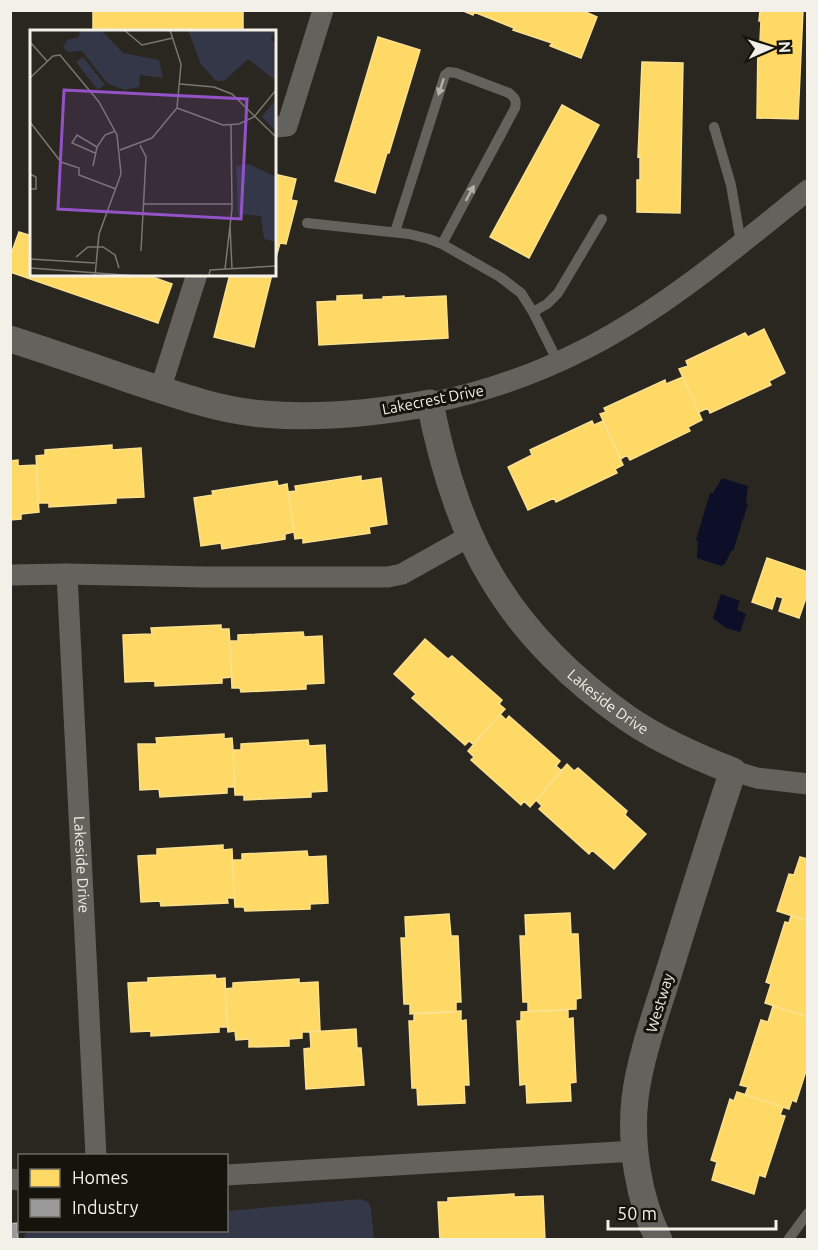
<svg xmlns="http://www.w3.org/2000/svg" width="818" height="1250" font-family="Ubuntu,sans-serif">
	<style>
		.green { fill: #333748 }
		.water { fill: #0c0f27 }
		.homes { fill: #ffd966; stroke: #fbe08d; stroke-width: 1.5 }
		.industry { fill: #999; stroke: #b4b3b0; stroke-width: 1.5 }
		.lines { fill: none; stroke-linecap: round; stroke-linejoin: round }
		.service { stroke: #64625d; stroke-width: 10 }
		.minor { stroke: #64625d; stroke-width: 21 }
		.tertiary { stroke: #64625d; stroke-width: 27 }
		.oneway { fill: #b2b0a9 }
		.labels { text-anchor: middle; stroke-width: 6; stroke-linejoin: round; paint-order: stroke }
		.street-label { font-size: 15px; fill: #f2f0e7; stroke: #14130c }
		.inset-road { fill: none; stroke: #797770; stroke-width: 1.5 }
		.view { fill: #9353c7; fill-opacity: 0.15; stroke: #9353c7; stroke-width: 3 }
		.inset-edge { fill: none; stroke: #f2f0e7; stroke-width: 3 }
	</style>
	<rect width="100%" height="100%" fill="#292720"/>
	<path class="green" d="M 361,1199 L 369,1203 L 371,1209 L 374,1239 L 23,1239 L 28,1230 L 226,1230 L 227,1211 Z"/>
	<path class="water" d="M 722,478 L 748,486 L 746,503 L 748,504 L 733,551 L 731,551 L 725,564 L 721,566 L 697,558 L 698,541 L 696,540 L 710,493 L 713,493 Z
		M 721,594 L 740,601 L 737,610 L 746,614 L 740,632 L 726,628 L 713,618 Z"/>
	<path class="homes" d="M 93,10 L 243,10 L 243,32 L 93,32 Z
		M 461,10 L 581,10 L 597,17 L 581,58 L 550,46 L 552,43 L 513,30 L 514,28 L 474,12 L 473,15 Z
		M 760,10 L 803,10 L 798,119 L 757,118 L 758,41 L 760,41 L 761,21 L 759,21 Z
		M 378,37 L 420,50 L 389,153 L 387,153 L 375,193 L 335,181 Z
		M 642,62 L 683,63 L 680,213 L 637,212 L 637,180 L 640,180 L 640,156 L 638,157 Z
		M 562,105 L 599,125 L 529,258 L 490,237 Z
		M 274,174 L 296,179 L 291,200 L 297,201 L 286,244 L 280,243 L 274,265 Z
		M 19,232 L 32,236 L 32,274 L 144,274 L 172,284 L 158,323 L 10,272 L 10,257 Z
		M 230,274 L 272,274 L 254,347 L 214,337 Z
		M 362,295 L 362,300 L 383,299 L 383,297 L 404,296 L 404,298 L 446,296 L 448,338 L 319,345 L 317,302 L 337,301 L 337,296 Z
		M 764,329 L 785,373 L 769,381 L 771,385 L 710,413 L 708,408 L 699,412 L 679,369 L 688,366 L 686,361 L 745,333 L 748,337 Z
		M 683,377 L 702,420 L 688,427 L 690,431 L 630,460 L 627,455 L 621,459 L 600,414 L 606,412 L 604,408 L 665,380 L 666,384 Z
		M 592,421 L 594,425 L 603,421 L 623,465 L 615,469 L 617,473 L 556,502 L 554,498 L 528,510 L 508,467 L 532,455 L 530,450 Z
		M 112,445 L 112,450 L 141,448 L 144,497 L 116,498 L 116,503 L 82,505 L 49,507 L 49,503 L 39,503 L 36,456 L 45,455 L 45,450 Z
		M 18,460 L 18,466 L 36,465 L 39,512 L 21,514 L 21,519 L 10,520 L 10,461 Z
		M 361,476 L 361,481 L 381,478 L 387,524 L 369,527 L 370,533 L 303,543 L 303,538 L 295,539 L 288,492 L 296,491 L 295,486 Z
		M 277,481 L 278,486 L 287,484 L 294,532 L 285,534 L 285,539 L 222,549 L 221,543 L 201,546 L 194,498 L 213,495 L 212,491 Z
		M 767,558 L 808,572 L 808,592 L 799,618 L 779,611 L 783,598 L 776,596 L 772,609 L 752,602 Z
		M 221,625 L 221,629 L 229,629 L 232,677 L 222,678 L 222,683 L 155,686 L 155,681 L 125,682 L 123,635 L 152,634 L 151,628 Z
		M 303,632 L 304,637 L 322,636 L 324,683 L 306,684 L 306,689 L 241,692 L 240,688 L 232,688 L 230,641 L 238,641 L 238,635 Z
		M 425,639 L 448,659 L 452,656 L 502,700 L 499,704 L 505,709 L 473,744 L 469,741 L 465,745 L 412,698 L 416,694 L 394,674 Z
		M 500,714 L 506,720 L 509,716 L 560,761 L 556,766 L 562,771 L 530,807 L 524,801 L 521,805 L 471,760 L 474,757 L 468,751 Z
		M 224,734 L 224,739 L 232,738 L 233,750 L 235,787 L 227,787 L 227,793 L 160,797 L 159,789 L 140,790 L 138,744 L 157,744 L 156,738 Z
		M 308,740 L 309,746 L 325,745 L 327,791 L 311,792 L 311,797 L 244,800 L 244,795 L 235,795 L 233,750 L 241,750 L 241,744 Z
		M 567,764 L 574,771 L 578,768 L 627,811 L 625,815 L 646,834 L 614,869 L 592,850 L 589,854 L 539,809 L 542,806 L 536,800 Z
		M 223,845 L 223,850 L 232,849 L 234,898 L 227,898 L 228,903 L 161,906 L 160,901 L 141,902 L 138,856 L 157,855 L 157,849 Z
		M 307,851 L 308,857 L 326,856 L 328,903 L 310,904 L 310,909 L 245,911 L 244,907 L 235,907 L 232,860 L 242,860 L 242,854 Z
		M 800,857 L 808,859 L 808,921 L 777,911 L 789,874 L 794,875 Z
		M 570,913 L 571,934 L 578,934 L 581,998 L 576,999 L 576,1009 L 528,1011 L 528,1002 L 523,1002 L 520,936 L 526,936 L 525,915 Z
		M 449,914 L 451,936 L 458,936 L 461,1002 L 456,1002 L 456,1012 L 410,1014 L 410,1004 L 404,1004 L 401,938 L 406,938 L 405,917 Z
		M 791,916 L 808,921 L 808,1017 L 765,1003 L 771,984 L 766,982 L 785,922 L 789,923 Z
		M 215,975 L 216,979 L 225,978 L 227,1027 L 219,1027 L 219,1032 L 151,1036 L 151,1031 L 131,1032 L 128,983 L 148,982 L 148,978 Z
		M 299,979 L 299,983 L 318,982 L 320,1031 L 302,1032 L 302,1038 L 289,1039 L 289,1046 L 249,1047 L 249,1039 L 236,1040 L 235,1031 L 228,1032 L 225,989 L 233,988 L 233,983 Z
		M 773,1006 L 808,1017 L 808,1065 L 796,1102 L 792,1100 L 789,1109 L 745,1095 L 748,1087 L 740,1085 L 761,1020 L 768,1022 Z
		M 568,1010 L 568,1019 L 573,1018 L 576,1082 L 570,1083 L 571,1101 L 527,1103 L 526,1084 L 520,1085 L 517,1021 L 521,1021 L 521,1012 Z
		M 461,1011 L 461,1021 L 466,1020 L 469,1085 L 464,1085 L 465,1103 L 418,1105 L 417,1088 L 412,1088 L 409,1021 L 414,1021 L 414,1013 Z
		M 356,1029 L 357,1048 L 361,1048 L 364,1085 L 306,1089 L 304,1049 L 311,1048 L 310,1032 Z
		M 737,1092 L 783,1107 L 780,1115 L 785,1116 L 765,1177 L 759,1175 L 754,1194 L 712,1180 L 717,1162 L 711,1160 L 730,1099 L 734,1101 Z
		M 514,1194 L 514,1197 L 543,1196 L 545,1240 L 440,1240 L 438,1202 L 448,1202 L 448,1198 Z"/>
	<path class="industry" d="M 17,1223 L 18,1240 L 10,1240 L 10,1224 Z"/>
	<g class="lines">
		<path class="service" d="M 714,127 L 731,185 L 741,243
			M 307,223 L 409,234 L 429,239 L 442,244 L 500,277 L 521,293 L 533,312 L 558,362
			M 395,232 L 445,75 L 449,72 L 456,73 L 509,93 C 515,98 517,100 515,108 L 442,244
			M 533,312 L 547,304 L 558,293 L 602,219
			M 788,1240 L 808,1213"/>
		<g class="minor">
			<path d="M 274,127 L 287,126 L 323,10"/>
			<path d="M 160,390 L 197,274"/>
			<path d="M 430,403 C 486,392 539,373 589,347 C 668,306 738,246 808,190"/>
			<path id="s1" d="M 67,574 L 96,1156"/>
			<path d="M 10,575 L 67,574 L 205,577 L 388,577 L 402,574 L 470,536"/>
			<path d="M 733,771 L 757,778 L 808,784"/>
			<path d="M 226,1175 L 635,1151"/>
			<path d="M 10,1179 L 20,1180"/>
		</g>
		<path class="tertiary" id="s2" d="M 10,339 C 51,352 91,366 131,380 C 174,394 217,410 263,414 C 318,419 376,413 430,403 C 442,463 460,526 492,578 C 525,634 575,682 627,718 C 660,741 697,757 733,771 C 710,839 689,907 668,975 C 656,1013 640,1058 635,1098 C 630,1144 638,1198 659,1240"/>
	</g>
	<defs><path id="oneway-solid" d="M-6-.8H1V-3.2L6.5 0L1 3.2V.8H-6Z" transform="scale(1.5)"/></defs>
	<g class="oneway">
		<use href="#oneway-solid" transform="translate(441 87) rotate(108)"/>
		<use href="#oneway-solid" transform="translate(470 193) rotate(-62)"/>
	</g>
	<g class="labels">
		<g class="street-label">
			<text transform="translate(433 400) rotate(-11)" y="5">Lakecrest Drive</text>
			<text dy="5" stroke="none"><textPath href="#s2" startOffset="790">Lakeside Drive</textPath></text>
			<text dy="5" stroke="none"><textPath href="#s1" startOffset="291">Lakeside Drive</textPath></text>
			<text transform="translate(660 1003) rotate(-73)" y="5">Westway</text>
		</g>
	</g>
	<g transform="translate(30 30)">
		<rect width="246" height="246" fill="#292720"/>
		<path d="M 50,0 L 71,0 L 93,23 L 129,30 L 133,48 L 110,45 L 109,57 L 94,60 L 77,53 L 52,21 L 38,22 L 33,17 L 37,10 L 49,7 ZM 158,0 L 245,0 L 241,9 L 246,15 L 246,51 L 218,29 L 194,51 L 186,51 L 171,34 ZM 53,27 L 75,55 L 68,60 L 46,32 ZM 246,69 L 246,101 L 232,87 ZM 219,134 L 246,147 L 246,212 L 234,209 L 231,186 L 208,184 L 206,136 Z" fill="#333748"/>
		<path class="inset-road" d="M 94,0 L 112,15 L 143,8M 0,12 L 17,31M 0,48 L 23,26 L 30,25 L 69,72 L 87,105 L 91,144 L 69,204 L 65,246M 150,54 L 184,57 L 202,64 L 246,107M 147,78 L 193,95 L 209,94 L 224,87 L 246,60M 0,92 L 31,132 L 49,138 L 49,145 L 86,159M 110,115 L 116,127 L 111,221M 90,120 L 122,108 L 147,78 L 151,34 L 140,0M 65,123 L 42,113 L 47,105 L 67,117M 63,136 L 67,117 L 75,105 L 85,101M 0,144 L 6,147 L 6,159 L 0,159M 113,174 L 202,174M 200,196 L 202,239M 46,227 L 58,217 L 73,217 L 85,225 L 89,238M 0,229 L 65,233M 0,238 L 107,246M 195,239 L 202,179 L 201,95M 179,246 L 180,240 L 246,236"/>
		<path class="view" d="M 34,60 L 217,69 L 211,189 L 28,179 Z"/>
		<rect width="246" height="246" class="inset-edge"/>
	</g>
	<rect width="818" height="1250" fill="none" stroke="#f2f0e7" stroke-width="24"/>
	<rect x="18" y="1154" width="210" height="78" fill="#14130c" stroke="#6d6b64" stroke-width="1.5"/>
	<rect x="30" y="1169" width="30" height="18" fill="#ffd966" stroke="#6d6b64" stroke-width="1.5"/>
	<text x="72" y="1184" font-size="18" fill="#f2f0e7">Homes</text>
	<rect x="30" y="1199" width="30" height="18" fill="#999999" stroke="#6d6b64" stroke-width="1.5"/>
	<text x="72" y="1214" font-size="18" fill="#f2f0e7">Industry</text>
	<g transform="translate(770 48) rotate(87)" stroke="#14130c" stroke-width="4.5" paint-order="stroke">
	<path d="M0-4.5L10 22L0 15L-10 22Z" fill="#f2f0e7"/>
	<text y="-9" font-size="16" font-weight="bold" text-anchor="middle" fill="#f2f0e7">N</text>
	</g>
	<path d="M608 1220v9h168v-9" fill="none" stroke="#f2f0e7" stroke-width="3"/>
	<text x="617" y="1220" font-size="18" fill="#f2f0e7" stroke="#14130c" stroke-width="4.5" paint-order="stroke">50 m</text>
</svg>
